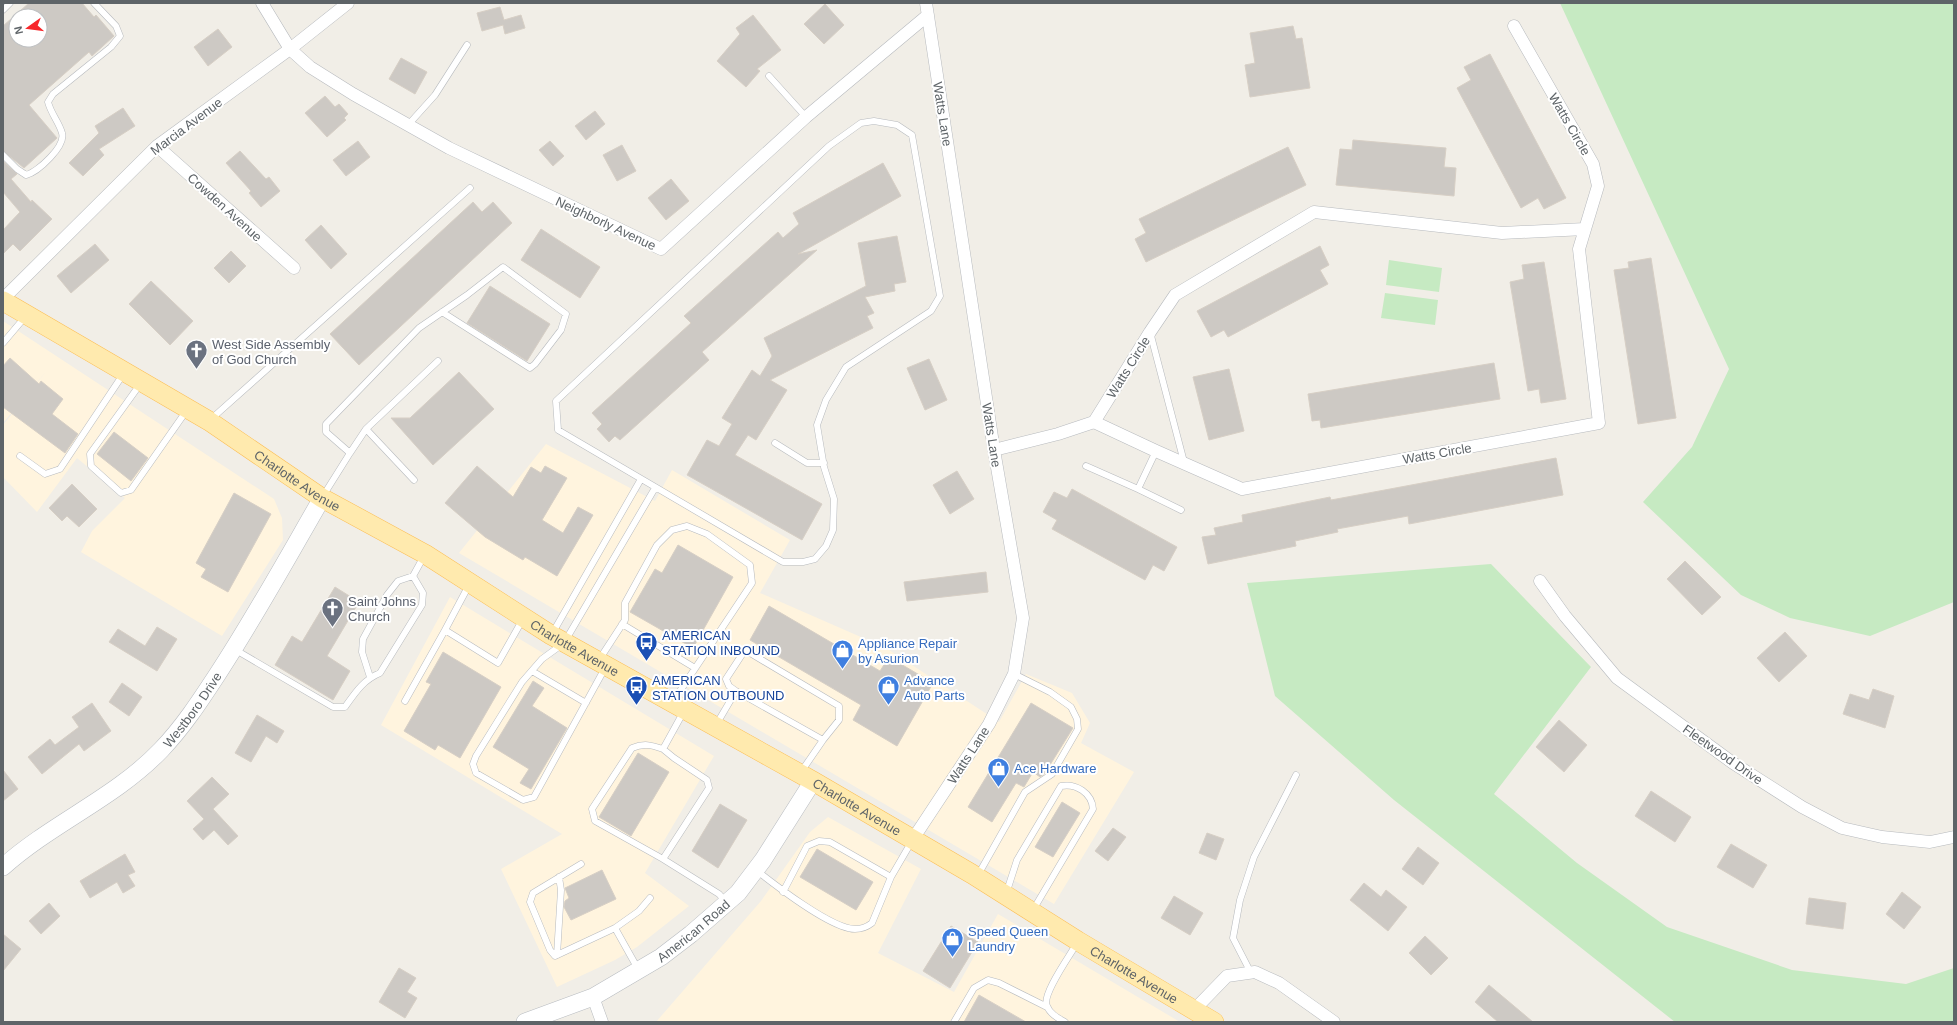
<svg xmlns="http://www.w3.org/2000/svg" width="1957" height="1025" font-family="Helvetica,sans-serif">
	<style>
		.commercial { fill: #fff4de }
		.green { fill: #c6eac2 }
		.building { fill: #cdc9c4; stroke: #d7cfc5; fill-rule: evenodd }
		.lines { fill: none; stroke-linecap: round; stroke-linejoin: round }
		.lane-casing { stroke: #b7babe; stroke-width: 7 }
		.street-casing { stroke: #b7babe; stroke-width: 13 }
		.secondary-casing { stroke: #b8bcc1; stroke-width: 18 }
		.primary-casing { stroke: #fcbe55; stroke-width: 20 }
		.lane { stroke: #fff; stroke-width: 6 }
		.street { stroke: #fff; stroke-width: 12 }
		.secondary { stroke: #fff; stroke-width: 17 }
		.primary { stroke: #ffeaae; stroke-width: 19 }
		.labels { text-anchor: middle; stroke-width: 4; stroke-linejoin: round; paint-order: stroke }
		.street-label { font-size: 13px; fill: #5e6468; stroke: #fff }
		.worship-label { font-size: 13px; fill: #5b616d; stroke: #fff; text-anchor: start }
		.transit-label { font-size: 13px; fill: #164399; stroke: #fff; text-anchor: start }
		.shop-label { font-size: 13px; fill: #366cbe; stroke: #fff; text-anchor: start }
	</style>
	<rect width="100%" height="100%" fill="#f1eee7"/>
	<path class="commercial" d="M 3,321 L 274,499 L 282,518 L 283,540 L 222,636 L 81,552 L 92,531 L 125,498 L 77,458 L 37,512 L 3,477 L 3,425 L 48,369 L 3,423 Z
		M 546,444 L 655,501 L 672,470 L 790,540 L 760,593 L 886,648 L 999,722 L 1026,674 L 1072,693 L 1090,723 L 1081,743 L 1134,772 L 1054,904 L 459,553 Z
		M 450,597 L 714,756 L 645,873 L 689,906 L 637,947 L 615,960 L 557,987 L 501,869 L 562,834 L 381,725 Z
		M 828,817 L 921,869 L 878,953 L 954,992 L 998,914 L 1180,1022 L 656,1022 L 761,901 L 810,832 Z"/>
	<path class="green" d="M 1560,3 L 1954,3 L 1954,602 L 1870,636 L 1790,618 L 1741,595 L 1643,502 L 1692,447 L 1729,369 Z
		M 1389,260 L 1442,268 L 1439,292 L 1386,285 Z
		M 1385,293 L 1438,300 L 1435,325 L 1381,318 Z
		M 1491,564 L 1591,667 L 1494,794 L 1577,863 L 1667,927 L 1792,970 L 1906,984 L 1954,968 L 1954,1022 L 1675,1022 L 1394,800 L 1275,696 L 1247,583 Z"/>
	<path class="building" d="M 29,3 L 82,3 L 94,17 L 96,15 L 114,36 L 92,56 L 89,52 L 29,105 L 57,138 L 24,168 L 3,151 L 3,26 ZM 16,16 L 40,16 L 40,40 L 16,40 Z
		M 825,4 L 844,25 L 824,44 L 804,24 Z
		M 500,7 L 504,20 L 521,15 L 525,28 L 505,34 L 503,25 L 482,31 L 477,13 Z
		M 753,15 L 781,50 L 757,69 L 760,71 L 746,87 L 717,61 L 740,34 L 736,28 Z
		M 1293,26 L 1296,39 L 1302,38 L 1310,88 L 1250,97 L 1245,65 L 1255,63 L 1250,33 Z
		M 218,29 L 232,47 L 208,66 L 194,47 Z
		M 1490,54 L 1566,198 L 1544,209 L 1538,198 L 1521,208 L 1457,88 L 1471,80 L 1464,67 Z
		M 401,58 L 427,72 L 415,94 L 389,79 Z
		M 325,96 L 335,107 L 339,104 L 348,114 L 344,118 L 346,120 L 327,137 L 305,113 Z
		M 123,108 L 135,126 L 99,149 L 104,155 L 83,176 L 69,163 L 99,133 L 95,126 Z
		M 595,111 L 605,124 L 586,140 L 575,126 Z
		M 1353,140 L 1446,148 L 1444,167 L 1456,168 L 1454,196 L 1336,185 L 1340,149 L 1352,150 Z
		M 358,141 L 370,157 L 346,176 L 333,160 Z
		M 550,141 L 564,156 L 553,166 L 539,150 Z
		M 622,145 L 636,171 L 617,181 L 603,155 Z
		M 1288,147 L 1306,185 L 1146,262 L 1135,239 L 1146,233 L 1139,219 Z
		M 240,151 L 266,179 L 269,177 L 280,191 L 261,207 L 249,193 L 251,191 L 226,163 Z
		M 3,161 L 17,174 L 11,179 L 31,202 L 32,200 L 52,219 L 20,251 L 13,244 L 3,254 L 3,230 L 20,212 L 3,192 Z
		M 883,163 L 901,196 L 798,254 L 817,250 L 702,352 L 709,360 L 620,440 L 615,436 L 609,442 L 597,429 L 602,424 L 592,413 L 691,323 L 684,316 L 778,232 L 783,238 L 799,224 L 793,213 Z
		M 671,179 L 689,201 L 666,220 L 648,198 Z
		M 473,202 L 482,212 L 493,202 L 512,223 L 359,365 L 330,334 Z
		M 321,225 L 347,254 L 331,269 L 305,240 Z
		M 541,229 L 600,267 L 580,298 L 521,260 Z
		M 897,236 L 906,282 L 894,284 L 895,291 L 865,297 L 874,313 L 867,316 L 873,328 L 770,380 L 787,390 L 756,440 L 748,435 L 735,455 L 822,504 L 802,540 L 687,475 L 707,440 L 719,446 L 732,424 L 722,418 L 752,370 L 760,376 L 772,356 L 764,338 L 866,286 L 858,243 Z
		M 95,244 L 109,260 L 71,293 L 57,276 Z
		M 1320,246 L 1329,265 L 1320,270 L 1328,284 L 1228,337 L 1224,330 L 1211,337 L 1197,311 Z
		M 231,251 L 246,266 L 229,283 L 214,268 Z
		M 1651,258 L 1676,418 L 1638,424 L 1614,270 L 1629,268 L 1628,262 Z
		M 1544,262 L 1566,399 L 1541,403 L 1539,389 L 1528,391 L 1510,282 L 1524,279 L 1522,265 Z
		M 151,281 L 193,321 L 170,345 L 129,304 Z
		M 490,286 L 550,324 L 527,361 L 467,323 Z
		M 10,358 L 39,384 L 41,381 L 63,399 L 52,414 L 78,434 L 65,453 L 3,407 L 3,366 Z
		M 929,359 L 947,400 L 925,410 L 907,368 Z
		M 1494,363 L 1500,399 L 1321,428 L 1320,420 L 1312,421 L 1308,394 Z
		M 1229,369 L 1244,431 L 1209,440 L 1193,377 Z
		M 459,372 L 494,409 L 433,465 L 391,418 L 410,418 Z
		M 114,432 L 148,458 L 131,481 L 97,454 Z
		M 1556,458 L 1563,495 L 1409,524 L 1408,516 L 1337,529 L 1338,532 L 1295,541 L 1296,546 L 1208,564 L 1202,537 L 1216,535 L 1214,528 L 1243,522 L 1242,515 L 1330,497 L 1331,500 Z
		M 477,466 L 513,497 L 531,467 L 541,473 L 545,466 L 567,478 L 542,520 L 563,533 L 578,507 L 593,515 L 557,576 L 525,557 L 523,560 L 485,537 L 445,503 Z
		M 957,471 L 974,499 L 950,514 L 933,485 Z
		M 72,484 L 97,509 L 79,527 L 67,516 L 62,521 L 49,508 Z
		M 1072,489 L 1177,547 L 1164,571 L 1153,565 L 1145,580 L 1052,529 L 1057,520 L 1043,512 L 1054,492 L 1067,498 Z
		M 234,493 L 271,514 L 228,592 L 201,577 L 206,569 L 196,563 Z
		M 678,545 L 733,577 L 693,648 L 630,612 L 655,569 L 662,573 Z
		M 1685,561 L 1721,597 L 1702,615 L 1667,579 Z
		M 986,572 L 988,592 L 907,601 L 904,582 Z
		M 335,587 L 359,602 L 327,656 L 350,671 L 333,700 L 275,665 L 292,636 L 302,642 Z
		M 769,606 L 880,671 L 889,657 L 933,683 L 897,746 L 853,720 L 861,705 L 750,640 Z
		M 157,627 L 177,639 L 157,671 L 109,642 L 118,629 L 145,646 Z
		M 1785,632 L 1807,656 L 1779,682 L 1757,658 Z
		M 443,652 L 501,687 L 460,758 L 438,745 L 435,750 L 404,731 L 431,684 L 426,682 Z
		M 533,681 L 544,688 L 532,706 L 567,728 L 531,789 L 520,783 L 529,769 L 493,747 Z
		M 122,683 L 142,697 L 129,716 L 109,702 Z
		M 1873,689 L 1894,696 L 1885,728 L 1843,714 L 1850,694 L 1869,700 Z
		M 92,703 L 111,731 L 84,751 L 79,744 L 42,774 L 28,757 L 50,739 L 55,745 L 79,727 L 72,717 Z
		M 1031,703 L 1073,728 L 1045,773 L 1040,777 L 1033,772 L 1024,787 L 1016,783 L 992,822 L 968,807 Z
		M 257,715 L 284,731 L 277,743 L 266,736 L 251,762 L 235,753 Z
		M 1559,720 L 1587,745 L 1564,772 L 1536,747 Z
		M 638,753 L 669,772 L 631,836 L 599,817 Z
		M 3,770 L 18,789 L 3,801 Z
		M 212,777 L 229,794 L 213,809 L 238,836 L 228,845 L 214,830 L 203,840 L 193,829 L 204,819 L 187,801 Z
		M 1651,791 L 1691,817 L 1675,842 L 1635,816 Z
		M 1062,802 L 1080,813 L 1053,857 L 1035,847 Z
		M 720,804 L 747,820 L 718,868 L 692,851 Z
		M 1113,828 L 1126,837 L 1108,861 L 1095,851 Z
		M 1207,833 L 1224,839 L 1216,860 L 1199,853 Z
		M 1731,844 L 1767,865 L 1753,888 L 1717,867 Z
		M 1418,847 L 1439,863 L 1423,885 L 1402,869 Z
		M 817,849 L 873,882 L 856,910 L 800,877 Z
		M 125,854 L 135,872 L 128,875 L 135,886 L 123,893 L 117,882 L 90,898 L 80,881 Z
		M 602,870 L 616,899 L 571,920 L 564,907 L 565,901 L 569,898 L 565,888 Z
		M 1364,883 L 1381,897 L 1386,890 L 1407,907 L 1388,931 L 1350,900 Z
		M 1902,892 L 1921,907 L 1904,929 L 1886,914 Z
		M 1174,896 L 1203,913 L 1190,935 L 1161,918 Z
		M 1809,898 L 1846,903 L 1843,929 L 1806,924 Z
		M 49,903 L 60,916 L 41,934 L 29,921 Z
		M 951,926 L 978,942 L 950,988 L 923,971 Z
		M 3,934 L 21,949 L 3,971 Z
		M 1425,936 L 1448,958 L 1431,975 L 1409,953 Z
		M 399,968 L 416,978 L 407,992 L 417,998 L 405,1018 L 379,1002 Z
		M 1489,985 L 1533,1022 L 1498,1022 L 1475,1002 Z
		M 979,995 L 1026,1022 L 964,1022 Z"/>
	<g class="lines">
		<defs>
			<path id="lane" d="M 3,10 L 10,3
				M 769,76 L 806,117
				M 874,121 L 897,125 L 912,135 L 940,296 L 931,311 L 846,367 L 826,400 L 817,425 L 824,467 L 834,499 L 833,530 L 826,546 L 815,559 L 803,562 L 783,562 L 558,430 L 556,401 L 829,146 L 861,123 Z
				M 408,125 L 435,95 L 467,45
				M 3,155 L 17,169 L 26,175 C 38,172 66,146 62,133 C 59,122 51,114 48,102 L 53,94 L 111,47 L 120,36 L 116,26 L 94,3
				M 1150,332 L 1184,462
				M 3,343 L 25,317
				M 141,383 L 90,454 L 91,466 L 121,493 L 131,490 L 187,410
				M 210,420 L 470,188
				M 366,429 L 414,480
				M 775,443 L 807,463 L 824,463
				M 1156,451 L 1138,489 L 1181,510
				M 350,453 L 366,429 L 438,361
				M 20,456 L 45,474 L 60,469 L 124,373
				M 1086,466 L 1138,489
				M 323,496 L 350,453 L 326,432 L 326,424 L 419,328 L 467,295 L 503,267 L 566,314 L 561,330 L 535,364 L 530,368 L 442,312
				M 469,585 L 445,630 L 498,663 L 523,619
				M 622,624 L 695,668
				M 552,634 L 641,479
				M 234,649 L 333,707 L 345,707 C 355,693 363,680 380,673 L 422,605 L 423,593 L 413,576
				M 599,660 L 625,620 L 625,603 L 657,545 L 672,530 L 687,526 L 707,534 L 750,565 L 752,583 L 674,700
				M 605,668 L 534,797 L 523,800 L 476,773 L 473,764 L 476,756 L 522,682 L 542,659 L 564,643 L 655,488
				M 532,671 L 586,703
				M 370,677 L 362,652 L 363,639 L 387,595 L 398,581 L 413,576 L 424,556
				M 736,691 L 823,740
				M 405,701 L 445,630
				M 684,711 L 663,749 L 674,758 L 707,780 L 709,788 L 663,859 L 719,894 L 726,902
				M 716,725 L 736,691 L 729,686 L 726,679 L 745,650 L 839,706 L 839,720 L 823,740 L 801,772
				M 663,859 L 595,821 L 592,809 L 632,748 C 644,743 651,745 663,749
				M 581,864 L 533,893 L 530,902 L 550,950 L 555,956 L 615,928 L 638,969
				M 756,870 C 775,885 832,929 855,929 C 862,929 867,927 872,923 L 891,877 L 912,841
				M 978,875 L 1025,792 L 1052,774 L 1078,729 L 1077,719 L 1071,707 L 1050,692 L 1014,674
				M 783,892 L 807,846 L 819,841 L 830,842 L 891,877
				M 1006,894 L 1017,860 L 1061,786 C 1076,783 1092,793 1093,809 L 1033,910
				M 615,928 L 639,911 L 650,898
				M 557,955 L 561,890 L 559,877
				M 1251,973 L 1233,938 L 1240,900 L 1254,857 L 1296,775
				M 954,1022 L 974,988 L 988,980 L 999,983 L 1047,1007
				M 1065,1022 C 1058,1018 1050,1014 1047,1006 C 1041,995 1071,954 1077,943"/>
			<path id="street" d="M 262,3 L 290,49 L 310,67 L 353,94 L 449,148 L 661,249 L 806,117 L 928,15
				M 157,146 L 294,268
				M 3,299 L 157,146 L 290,49 L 348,3
				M 1094,422 L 1150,332 L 1175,295 L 1314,212 L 1502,233 L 1585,229
				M 994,450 L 1058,434 L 1094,422 L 1156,451 L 1242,489 L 1599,423 L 1579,249 L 1598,186 L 1593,164 L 1514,26
				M 1540,581 L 1565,616 L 1617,678 L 1733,763 L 1802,807 L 1842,828 L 1882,837 L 1930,842 L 1954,837
				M 913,839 L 989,724 L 1014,674 L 1023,618 L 994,450 L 926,3
				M 593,997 L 602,1022
				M 1194,1010 L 1227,976 L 1255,972 L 1279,983 L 1334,1022"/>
			<g id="secondary">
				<path id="s1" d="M 3,867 C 52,823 115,798 161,750 C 183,727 200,701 217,675 C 255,617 288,557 322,498"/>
				<path id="s2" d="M 525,1022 L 593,997 L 661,957 L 691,934 L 738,893 L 763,860 L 813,781"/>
			</g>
			<g id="primary">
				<path id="s3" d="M 3,301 L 209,421 L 322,498 L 425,554 L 551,635 L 813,781 L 972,874 L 1078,941 L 1214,1022"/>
			</g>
		</defs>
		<use href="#lane" class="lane-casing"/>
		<use href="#street" class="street-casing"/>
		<use href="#secondary" class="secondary-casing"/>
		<use href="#primary" class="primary-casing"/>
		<use href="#lane" class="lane"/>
		<use href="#street" class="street"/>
		<use href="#secondary" class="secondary"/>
		<use href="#primary" class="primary"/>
	</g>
	<defs>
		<symbol id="church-pin" viewBox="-11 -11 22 30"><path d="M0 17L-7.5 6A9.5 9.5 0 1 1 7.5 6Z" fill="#6b7280" stroke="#fff"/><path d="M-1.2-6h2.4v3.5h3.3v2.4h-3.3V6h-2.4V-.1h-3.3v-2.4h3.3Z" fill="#fff"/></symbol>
		<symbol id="bus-pin" viewBox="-11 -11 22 30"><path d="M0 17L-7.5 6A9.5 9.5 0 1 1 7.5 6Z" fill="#1a4fb4" stroke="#fff"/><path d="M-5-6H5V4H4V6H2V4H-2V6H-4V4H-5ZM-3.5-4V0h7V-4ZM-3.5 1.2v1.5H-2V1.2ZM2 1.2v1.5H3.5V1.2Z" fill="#fff"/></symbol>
		<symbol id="shop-pin" viewBox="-11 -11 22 30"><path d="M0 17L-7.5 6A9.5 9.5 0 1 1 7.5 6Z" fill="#3f7fe0" stroke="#fff"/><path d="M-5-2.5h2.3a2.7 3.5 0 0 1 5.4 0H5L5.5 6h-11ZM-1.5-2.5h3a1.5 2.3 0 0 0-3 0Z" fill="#fff"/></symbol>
	</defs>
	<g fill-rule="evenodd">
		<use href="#church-pin" x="184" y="338" width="25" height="34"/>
		<use href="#church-pin" x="320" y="596" width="25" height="34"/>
		<use href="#bus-pin" x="634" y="630" width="25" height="34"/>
		<use href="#shop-pin" x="830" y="638" width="25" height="34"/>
		<use href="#bus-pin" x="624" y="674" width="25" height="34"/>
		<use href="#shop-pin" x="876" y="674" width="25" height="34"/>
		<use href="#shop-pin" x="986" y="756" width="25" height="34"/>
		<use href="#shop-pin" x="940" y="926" width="25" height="34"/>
	</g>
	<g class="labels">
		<g class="street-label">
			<text transform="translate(943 114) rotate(81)" y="5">Watts Lane</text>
			<text transform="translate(1570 124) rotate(60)" y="5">Watts Circle</text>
			<text transform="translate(186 126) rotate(-37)" y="5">Marcia Avenue</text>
			<text transform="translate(225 207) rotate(42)" y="5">Cowden Avenue</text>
			<text transform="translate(606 223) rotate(25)" y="5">Neighborly Avenue</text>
			<text transform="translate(1128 367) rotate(-58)" y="5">Watts Circle</text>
			<text transform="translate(992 435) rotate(81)" y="5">Watts Lane</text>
			<text transform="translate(1437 453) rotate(-10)" y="5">Watts Circle</text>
			<text dy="5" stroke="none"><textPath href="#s3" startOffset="345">Charlotte Avenue</textPath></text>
			<text dy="5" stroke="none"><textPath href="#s3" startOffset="669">Charlotte Avenue</textPath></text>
			<text dy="5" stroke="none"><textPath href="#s1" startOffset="248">Westboro Drive</textPath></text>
			<text transform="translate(1723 754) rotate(35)" y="5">Fleetwood Drive</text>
			<text transform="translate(968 755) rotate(-57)" y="5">Watts Lane</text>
			<text dy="5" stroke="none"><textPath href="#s3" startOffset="993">Charlotte Avenue</textPath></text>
			<text dy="5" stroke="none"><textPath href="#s2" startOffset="193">American Road</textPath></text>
			<text dy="5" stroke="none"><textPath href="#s3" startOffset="1317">Charlotte Avenue</textPath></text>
		</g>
		<g class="worship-label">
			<text x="212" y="349">West Side Assembly<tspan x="212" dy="15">of God Church</tspan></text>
			<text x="348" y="606">Saint Johns<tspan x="348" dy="15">Church</tspan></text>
		</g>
		<g class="transit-label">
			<text x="662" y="640">AMERICAN<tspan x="662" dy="15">STATION INBOUND</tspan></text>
			<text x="652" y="685">AMERICAN<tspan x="652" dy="15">STATION OUTBOUND</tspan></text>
		</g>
		<g class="shop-label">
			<text x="858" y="648">Appliance Repair<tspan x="858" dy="15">by Asurion</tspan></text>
			<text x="904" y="685">Advance<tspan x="904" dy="15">Auto Parts</tspan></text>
			<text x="1014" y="773">Ace Hardware</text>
			<text x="968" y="936">Speed Queen<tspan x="968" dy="15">Laundry</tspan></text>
		</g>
	</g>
	<rect width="1957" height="1025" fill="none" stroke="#5e6468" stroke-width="8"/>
	<g transform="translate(28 28) rotate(256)"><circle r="19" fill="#ffffff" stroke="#bfc1c3"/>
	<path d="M0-3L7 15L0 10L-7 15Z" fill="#f7272b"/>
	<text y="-6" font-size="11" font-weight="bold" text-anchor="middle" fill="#5e6468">N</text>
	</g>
</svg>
